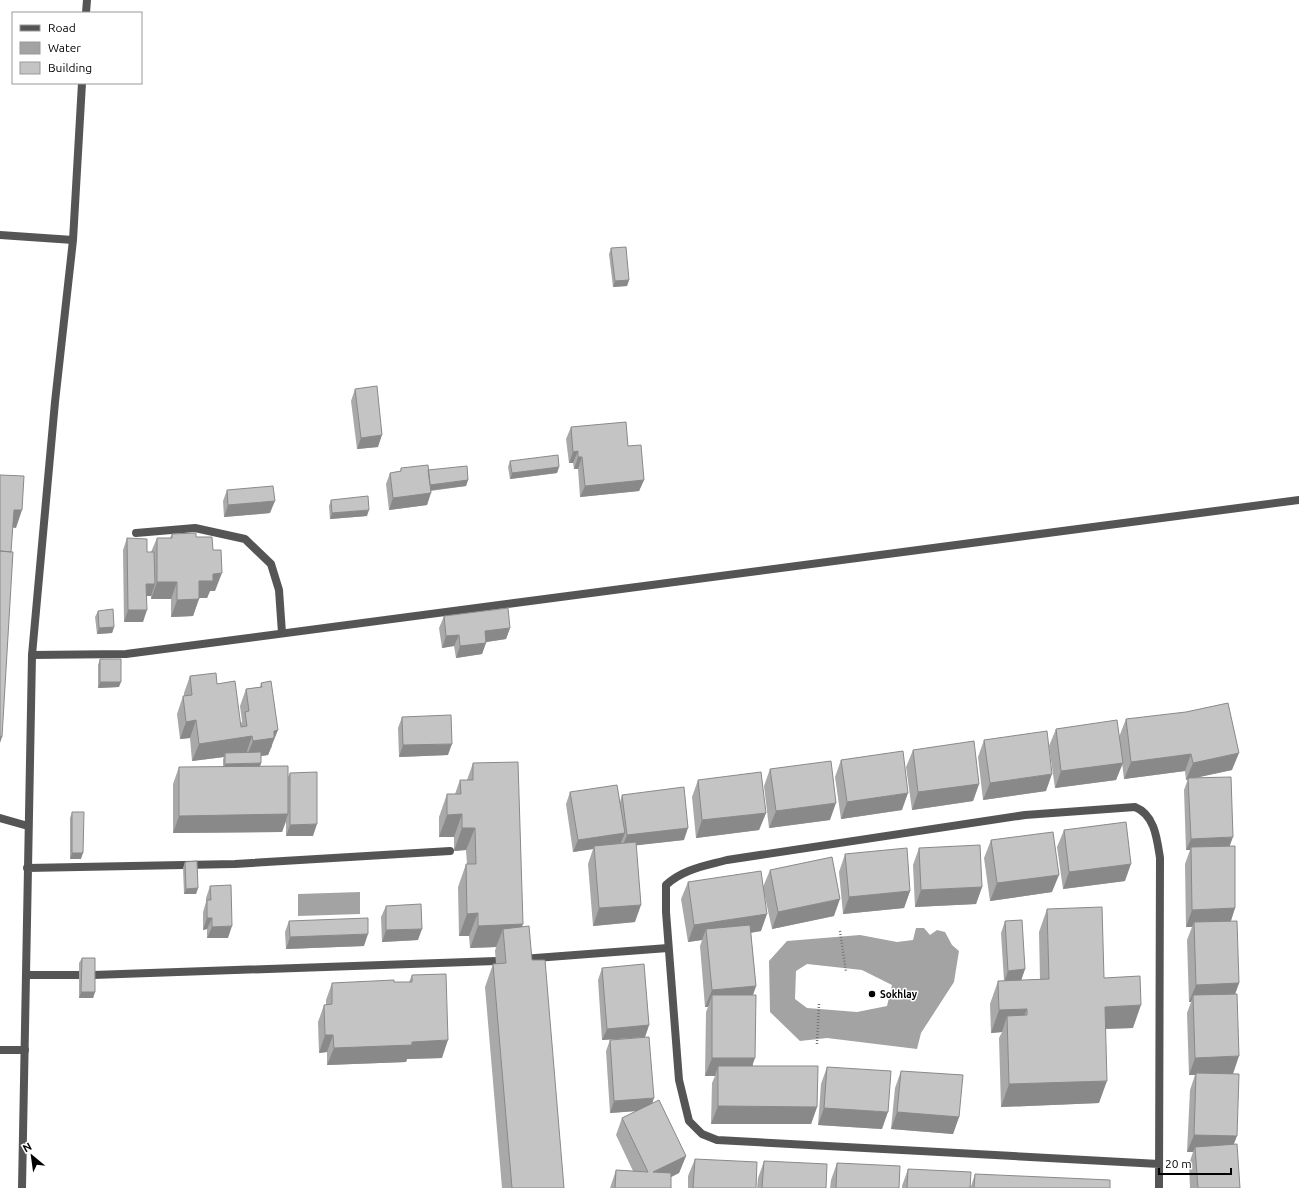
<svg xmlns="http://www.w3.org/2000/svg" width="1299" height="1188" font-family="Ubuntu,sans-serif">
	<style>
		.water { fill: #a3a3a3; fill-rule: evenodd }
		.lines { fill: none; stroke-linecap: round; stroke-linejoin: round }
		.path { stroke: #777; stroke-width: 2.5; stroke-dasharray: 1 2; stroke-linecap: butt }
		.lane { stroke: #555; stroke-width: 8 }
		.street { stroke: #555; stroke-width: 8 }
		.wall { fill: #a9a9a9 }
		.shaded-wall { fill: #898989 }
		.building { fill: #c4c4c4; stroke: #898989 }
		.poi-dot { fill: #000; stroke: #fff; stroke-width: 1.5 }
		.labels { text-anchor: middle; stroke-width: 3; stroke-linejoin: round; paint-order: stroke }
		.poi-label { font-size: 10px; font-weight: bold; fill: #000; stroke: #fff; text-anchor: start }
	</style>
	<rect width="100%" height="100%" fill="#fff"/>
	<path class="water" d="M 360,892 L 360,914 L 298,916 L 298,894 Z
		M 916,928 L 924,928 L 930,935 L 937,930 L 945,932 L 952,945 L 959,951 L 954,982 L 921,1033 L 917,1049 L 827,1038 L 800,1041 L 770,1012 L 769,961 L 787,941 L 860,935 L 897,942 L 913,940 ZM 807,964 L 862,970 L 892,985 L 887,1006 L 857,1012 L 807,1008 L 795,999 L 796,971 Z"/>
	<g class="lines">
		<path class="path" d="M 840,931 L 846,972
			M 817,1044 L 819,1004"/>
		<path class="lane" d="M 136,533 L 195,528 L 245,539 L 271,564 L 279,590 L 282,633
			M 32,655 L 126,654 L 1299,500
			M 0,818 L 28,826
			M 522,959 L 668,948
			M 26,975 L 79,975
			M 93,975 L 496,961
			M 0,1050 L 25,1050
			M 1159,1164 L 717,1140 L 702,1134 L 689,1121 L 679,1080 L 666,912 L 666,885 C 683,869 705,866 727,860 L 1025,815 L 1135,807 C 1155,815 1157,839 1160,858 L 1159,1188"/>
		<path class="street" d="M 86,13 L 87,0
			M 0,235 L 73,240
			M 27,868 L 235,864 L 450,851
			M 22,1188 L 32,655 L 55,402 L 73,240 L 82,83"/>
	</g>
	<path class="wall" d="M 611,248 L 629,280 L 627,286 L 613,287 L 609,254 Z
		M 355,389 L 378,447 L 357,449 L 351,401 Z
		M 571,427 L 628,446 L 644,480 L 639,491 L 580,497 L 578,469 L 574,469 L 573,463 L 569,463 L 566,439 Z
		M 510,461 L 559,467 L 557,473 L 510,479 L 508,467 Z
		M 401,468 L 428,470 L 468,480 L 466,486 L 431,491 L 427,505 L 389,510 L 386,484 L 390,473 L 400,472 Z
		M 227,490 L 270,513 L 224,517 L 223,501 Z
		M 331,500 L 367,516 L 330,519 L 329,506 Z
		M 172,534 L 196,537 L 215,591 L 210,591 L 207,598 L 199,598 L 193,616 L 171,617 L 171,599 L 151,599 L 151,596 L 147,596 L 143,622 L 124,622 L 123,550 L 127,538 L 147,552 L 151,552 L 157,538 L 170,538 Z
		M 98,611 L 114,627 L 112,633 L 97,634 L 95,617 Z
		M 444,616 L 510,628 L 506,639 L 486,642 L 482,654 L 456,658 L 454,646 L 442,648 L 439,628 Z
		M 100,659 L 119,687 L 98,688 L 98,665 Z
		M 190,676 L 217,684 L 241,724 L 242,721 L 240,706 L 246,689 L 260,687 L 261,683 L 272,747 L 271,748 L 268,755 L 261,756 L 261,763 L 260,766 L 288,777 L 290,773 L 313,836 L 286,836 L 286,822 L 282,832 L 173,833 L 173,784 L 179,767 L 223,767 L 223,759 L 224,757 L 192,761 L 190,738 L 180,739 L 177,714 L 183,696 L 184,696 L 184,693 Z
		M 402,717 L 448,755 L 399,757 L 398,728 Z
		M 1126,719 L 1232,770 L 1193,778 L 1230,846 L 1235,908 L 1231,921 L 1239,983 L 1235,994 L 1233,1074 L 1234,1145 L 1240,1188 L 1190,1188 L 1189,1164 L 1193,1152 L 1187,1152 L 1190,1090 L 1195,1075 L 1189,1075 L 1187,1013 L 1191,1002 L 1189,1002 L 1187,940 L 1192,927 L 1186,927 L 1185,864 L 1190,850 L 1186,850 L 1184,790 L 1188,779 L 1186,780 L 1185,771 L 1124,779 L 1122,763 L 1116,780 L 1055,788 L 1049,746 L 1056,729 L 1122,762 L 1119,737 Z
		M 984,740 L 1046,791 L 983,800 L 978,757 Z
		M 913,750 L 979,784 L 973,801 L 912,810 L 906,767 Z
		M 841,760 L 902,810 L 841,819 L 835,777 Z
		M 473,763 L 532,960 L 564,1188 L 502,1188 L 485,987 L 493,964 L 496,964 L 495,951 L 496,947 L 470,948 L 469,936 L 459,936 L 458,887 L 466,864 L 467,864 L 466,850 L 454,851 L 454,837 L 439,837 L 439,817 L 447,794 L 455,794 L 460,780 L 467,780 Z
		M 770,769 L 830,820 L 769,828 L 764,786 Z
		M 698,780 L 766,813 L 759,830 L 696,838 L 692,797 Z
		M 570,792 L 620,802 L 622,795 L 684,840 L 636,845 L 635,922 L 593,926 L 588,864 L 593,849 L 573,852 L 566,804 Z
		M 72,812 L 81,859 L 70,859 L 70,818 Z
		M 1064,830 L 1125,881 L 1063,889 L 1057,847 Z
		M 991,840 L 1052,892 L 990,901 L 984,858 Z
		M 919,848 L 982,887 L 976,904 L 915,907 L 913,865 Z
		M 845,854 L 910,891 L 904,908 L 843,914 L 839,872 Z
		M 185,862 L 198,888 L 196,894 L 184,894 L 183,868 Z
		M 770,870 L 834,916 L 772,929 L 763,888 L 761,931 L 751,933 L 756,986 L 753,995 L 753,1066 L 817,1107 L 811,1124 L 711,1124 L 712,1083 L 715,1076 L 705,1076 L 706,1012 L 708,1007 L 705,1007 L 700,946 L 702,940 L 688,942 L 681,899 L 688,882 L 763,887 Z
		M 210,886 L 228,938 L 207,938 L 207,929 L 203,930 L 203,912 L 206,902 L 206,898 Z
		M 386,906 L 418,940 L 382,942 L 381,917 Z
		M 1047,909 L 1104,978 L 1133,1028 L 1106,1029 L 1099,1103 L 1001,1107 L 999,1038 L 1002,1032 L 991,1033 L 990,1004 L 998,981 L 1004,981 L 1001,933 L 1005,921 L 1025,969 L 1021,980 L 1040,980 L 1039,932 Z
		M 289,921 L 364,946 L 286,949 L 285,932 Z
		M 82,958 L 95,992 L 93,998 L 79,998 L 79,963 Z
		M 602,968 L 649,1025 L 645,1037 L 602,1040 L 598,980 Z
		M 412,975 L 442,1058 L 407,1059 L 406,1062 L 327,1065 L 327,1052 L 319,1053 L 318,1022 L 324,1005 L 326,1005 L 326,1000 L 332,983 L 409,982 Z
		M 610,1040 L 652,1103 L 686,1156 L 679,1173 L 671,1177 L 671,1188 L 610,1188 L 616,1170 L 633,1171 L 616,1135 L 622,1118 L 636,1111 L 610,1113 L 606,1051 Z
		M 827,1067 L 882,1129 L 818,1125 L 821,1084 Z
		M 901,1071 L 959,1117 L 953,1134 L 891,1129 L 895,1088 Z
		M 695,1159 L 756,1188 L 688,1188 L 688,1176 Z
		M 764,1161 L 826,1188 L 757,1188 L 758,1178 Z
		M 837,1163 L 899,1188 L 830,1188 L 831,1180 Z
		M 908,1169 L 971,1186 L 975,1174 L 1110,1188 L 902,1188 L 902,1186 Z"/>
	<path class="shaded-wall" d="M 629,280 L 627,286 L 613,287 L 615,281 Z
		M 382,435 L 378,447 L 357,449 L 361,438 Z
		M 578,451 L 573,463 L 569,463 L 573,452 Z
		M 578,457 L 582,457 L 578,469 L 574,469 Z
		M 559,467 L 557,473 L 510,479 L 512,473 Z
		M 468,480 L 466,486 L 425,491 L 428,485 Z
		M 644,480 L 639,491 L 580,497 L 585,486 Z
		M 431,493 L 427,505 L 389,510 L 393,498 Z
		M 275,501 L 270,513 L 224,517 L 228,505 Z
		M 14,510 L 22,510 L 16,528 L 8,527 Z
		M 369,510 L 367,516 L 330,519 L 332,513 Z
		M 222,573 L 215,591 L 210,591 L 207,598 L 193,598 L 199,581 L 213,574 Z
		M 157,582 L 177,582 L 171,599 L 151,599 Z
		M 146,584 L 155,584 L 151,596 L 142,596 Z
		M 199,599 L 193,616 L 171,617 L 177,600 Z
		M 128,610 L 147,610 L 143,622 L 124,622 Z
		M 114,627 L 112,633 L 97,634 L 99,628 Z
		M 510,628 L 506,639 L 480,643 L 485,631 Z
		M 459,635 L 454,646 L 442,648 L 446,636 Z
		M 486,643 L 482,654 L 456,658 L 460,646 Z
		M 100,682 L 121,682 L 119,687 L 98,688 Z
		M 196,720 L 190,738 L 180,739 L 186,722 Z
		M 278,730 L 268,755 L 246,758 L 253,741 L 274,731 Z
		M 0,736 L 2,737 L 0,743 Z
		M 252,736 L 246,754 L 225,753 L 224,757 L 192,761 L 199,744 Z
		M 452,744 L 448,755 L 399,757 L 403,745 Z
		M 1239,753 L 1232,770 L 1186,780 L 1193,763 Z
		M 1191,754 L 1185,771 L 1124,779 L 1131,762 Z
		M 261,763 L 259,769 L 223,769 L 225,764 Z
		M 1123,763 L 1116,780 L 1055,788 L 1061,771 Z
		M 1052,774 L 1046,791 L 983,800 L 990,783 Z
		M 979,784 L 973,801 L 912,810 L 918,792 Z
		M 908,793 L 902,810 L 841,819 L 847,802 Z
		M 836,803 L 830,820 L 769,828 L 776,811 Z
		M 766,813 L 759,830 L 696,838 L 702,820 Z
		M 288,814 L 282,832 L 173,833 L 179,816 Z
		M 462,814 L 454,837 L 439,837 L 447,815 Z
		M 317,824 L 313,836 L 286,836 L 290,825 Z
		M 462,828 L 475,828 L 466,850 L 454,851 Z
		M 688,828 L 684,840 L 622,847 L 627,835 Z
		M 625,833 L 620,845 L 594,846 L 593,849 L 573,852 L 578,840 Z
		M 1233,837 L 1229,848 L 1191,847 L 1190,850 L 1186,850 L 1191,839 Z
		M 72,853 L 83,853 L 81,859 L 70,859 Z
		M 1131,864 L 1125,881 L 1063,889 L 1069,872 Z
		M 1059,875 L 1052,892 L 990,901 L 997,883 Z
		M 982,887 L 976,904 L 915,907 L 921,890 Z
		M 198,888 L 196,894 L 184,894 L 186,889 Z
		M 910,891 L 904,908 L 843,914 L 849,897 Z
		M 840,899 L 834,916 L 772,929 L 778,912 Z
		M 641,905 L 635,922 L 593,926 L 599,908 Z
		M 1235,908 L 1229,926 L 1194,922 L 1192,927 L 1186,927 L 1192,910 Z
		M 478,913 L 469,936 L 459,936 L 467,914 Z
		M 767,914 L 761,931 L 707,939 L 706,929 L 702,940 L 688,942 L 694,925 Z
		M 207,918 L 212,918 L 207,929 L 203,930 Z
		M 523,924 L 515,947 L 503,929 L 496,947 L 470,948 L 478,926 Z
		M 232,926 L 228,938 L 207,938 L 212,927 Z
		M 422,929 L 418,940 L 382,942 L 386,930 Z
		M 368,934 L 364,946 L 286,949 L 290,937 Z
		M 1025,969 L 1021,981 L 1004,982 L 1008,971 Z
		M 1239,983 L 1233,1000 L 1193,995 L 1191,1002 L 1189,1002 L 1196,985 Z
		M 756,986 L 750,1003 L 712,995 L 708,1007 L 705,1007 L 712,990 Z
		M 81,992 L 95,992 L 93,998 L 79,998 Z
		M 1141,1005 L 1133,1028 L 1097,1029 L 1105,1007 Z
		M 1027,1009 L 1018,1031 L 1007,1016 L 1002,1032 L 991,1033 L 999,1010 Z
		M 649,1025 L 645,1037 L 602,1040 L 607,1029 Z
		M 325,1035 L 333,1035 L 327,1052 L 319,1053 Z
		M 448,1040 L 442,1058 L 407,1059 L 406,1062 L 327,1065 L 334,1048 L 412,1042 Z
		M 1239,1056 L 1233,1074 L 1196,1073 L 1195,1075 L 1189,1075 L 1195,1058 Z
		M 712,1058 L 755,1058 L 749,1075 L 718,1066 L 715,1076 L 705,1076 Z
		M 1107,1081 L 1099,1103 L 1001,1107 L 1009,1084 Z
		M 654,1098 L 650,1110 L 610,1113 L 614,1101 Z
		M 718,1106 L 817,1107 L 811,1124 L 711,1124 Z
		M 824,1108 L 888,1112 L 882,1129 L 818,1125 Z
		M 897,1112 L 959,1117 L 953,1134 L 891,1129 Z
		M 1194,1135 L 1237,1136 L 1230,1154 L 1195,1147 L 1193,1152 L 1187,1152 Z
		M 686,1156 L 679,1173 L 649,1188 L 653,1172 Z"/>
	<path class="building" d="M 626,247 L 629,280 L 615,281 L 611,248 Z
		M 377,386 L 382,435 L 361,438 L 355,389 Z
		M 626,422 L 628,446 L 641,445 L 644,480 L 585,486 L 582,457 L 578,457 L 578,451 L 573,452 L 571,427 Z
		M 558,455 L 559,467 L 512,473 L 510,461 Z
		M 428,465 L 431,493 L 393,498 L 390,473 L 401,471 L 401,468 Z
		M 467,466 L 468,480 L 430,485 L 428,470 Z
		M 0,475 L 24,476 L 22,510 L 14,510 L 11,552 L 0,551 Z
		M 273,486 L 275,501 L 228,505 L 227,490 Z
		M 368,496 L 369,510 L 332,513 L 331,500 Z
		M 196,533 L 196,537 L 212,537 L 213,550 L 221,550 L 222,573 L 213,574 L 213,581 L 199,581 L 199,599 L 177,600 L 177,582 L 157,582 L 157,538 L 172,538 L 172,534 Z
		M 127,538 L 147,539 L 147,552 L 154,552 L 155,584 L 146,584 L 147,610 L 128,610 Z
		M 0,551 L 13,552 L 2,737 L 0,736 Z
		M 508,608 L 510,628 L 485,631 L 486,643 L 460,646 L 459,635 L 446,636 L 444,616 Z
		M 113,609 L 114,627 L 99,628 L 98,611 Z
		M 100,659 L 121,659 L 121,682 L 100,682 Z
		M 216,673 L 217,684 L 235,681 L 241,727 L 247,726 L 245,712 L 249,711 L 246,689 L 262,687 L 261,683 L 271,681 L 278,730 L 274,731 L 274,738 L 253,741 L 252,736 L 199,744 L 196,720 L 186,722 L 183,696 L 192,695 L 190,676 Z
		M 1228,703 L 1239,753 L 1193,763 L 1191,754 L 1131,762 L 1126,719 L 1186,712 Z
		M 451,715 L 452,744 L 403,745 L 402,717 Z
		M 1117,720 L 1123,763 L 1061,771 L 1056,729 Z
		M 1047,731 L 1052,774 L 990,783 L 984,740 Z
		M 974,741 L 979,784 L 918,792 L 913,750 Z
		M 903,751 L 908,793 L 847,802 L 841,760 Z
		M 261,752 L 261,763 L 225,764 L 225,753 Z
		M 831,761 L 836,803 L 776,811 L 770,769 Z
		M 518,762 L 523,924 L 478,926 L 478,913 L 467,914 L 466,864 L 476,864 L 475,828 L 462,828 L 462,814 L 447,815 L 447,794 L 461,794 L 460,780 L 473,780 L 473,763 Z
		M 288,766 L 288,814 L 179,816 L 179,767 Z
		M 317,772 L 317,824 L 290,825 L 290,773 Z
		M 761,772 L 766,813 L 702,820 L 698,780 Z
		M 1231,777 L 1233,837 L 1191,839 L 1188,778 Z
		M 617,785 L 625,833 L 578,840 L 570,792 Z
		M 684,787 L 688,828 L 627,835 L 622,795 Z
		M 72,812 L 84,812 L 83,853 L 72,853 Z
		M 1126,822 L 1131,864 L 1069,872 L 1064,830 Z
		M 1053,832 L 1059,875 L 997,883 L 991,840 Z
		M 636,842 L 641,905 L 599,908 L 594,846 Z
		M 980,845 L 982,887 L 921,890 L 919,848 Z
		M 1235,846 L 1235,908 L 1192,910 L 1191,847 Z
		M 907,848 L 910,891 L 849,897 L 845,854 Z
		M 832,857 L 840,899 L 778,912 L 770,870 Z
		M 197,861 L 198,888 L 186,889 L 185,862 Z
		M 761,871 L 767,914 L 694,925 L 688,882 Z
		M 231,885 L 232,926 L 212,927 L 212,918 L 207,918 L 207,900 L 211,900 L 210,886 Z
		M 421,904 L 422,929 L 386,930 L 386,906 Z
		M 1102,907 L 1104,978 L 1140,976 L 1141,1005 L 1105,1007 L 1107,1081 L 1009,1084 L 1007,1016 L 1027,1015 L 1027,1009 L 999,1010 L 998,981 L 1049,979 L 1047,909 Z
		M 368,918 L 368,934 L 290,937 L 289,921 Z
		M 1022,920 L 1025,969 L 1008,971 L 1005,921 Z
		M 1237,921 L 1239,983 L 1196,985 L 1194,922 Z
		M 750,925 L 756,986 L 712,990 L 706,929 Z
		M 529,926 L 532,960 L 545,960 L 564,1188 L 512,1188 L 493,964 L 506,963 L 503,929 Z
		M 82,958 L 95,958 L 95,992 L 81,992 Z
		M 644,964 L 649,1025 L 607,1029 L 602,968 Z
		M 446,974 L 448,1040 L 412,1042 L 412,1045 L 334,1048 L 333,1035 L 325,1035 L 324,1005 L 332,1004 L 332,983 L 394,980 L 394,982 L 412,982 L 412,975 Z
		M 1237,994 L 1239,1056 L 1195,1058 L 1193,995 Z
		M 712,995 L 756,995 L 755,1058 L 712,1058 Z
		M 649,1037 L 654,1098 L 614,1101 L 610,1040 Z
		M 718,1066 L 818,1066 L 817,1107 L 718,1106 Z
		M 827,1067 L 891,1071 L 888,1112 L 824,1108 Z
		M 901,1071 L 963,1075 L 959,1117 L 897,1112 Z
		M 1196,1073 L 1239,1074 L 1237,1136 L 1194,1135 Z
		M 659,1100 L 686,1156 L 653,1172 L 671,1173 L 671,1188 L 615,1188 L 616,1170 L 648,1172 L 622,1118 Z
		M 1237,1144 L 1240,1188 L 1198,1188 L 1195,1147 Z
		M 695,1159 L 757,1162 L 756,1188 L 693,1188 Z
		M 764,1161 L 827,1164 L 826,1188 L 762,1188 Z
		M 837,1163 L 900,1166 L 899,1188 L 836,1188 Z
		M 908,1169 L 971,1172 L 970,1188 L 907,1188 Z
		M 975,1174 L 1110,1180 L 1110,1188 L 974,1188 Z"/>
	<circle class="poi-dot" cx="872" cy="994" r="4"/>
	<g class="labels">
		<g class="poi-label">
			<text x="880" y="998">Sokhlay</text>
		</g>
	</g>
	<rect x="12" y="12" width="130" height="72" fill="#ffffff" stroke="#999999"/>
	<rect x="20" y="25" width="20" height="6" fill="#555555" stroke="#999999"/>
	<text x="48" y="32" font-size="12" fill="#000000">Road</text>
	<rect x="20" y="42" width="20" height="12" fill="#a3a3a3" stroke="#999999"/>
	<text x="48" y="52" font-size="12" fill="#000000">Water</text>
	<rect x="20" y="62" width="20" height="12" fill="#c4c4c4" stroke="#999999"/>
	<text x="48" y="72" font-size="12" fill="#000000">Building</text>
	<g transform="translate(32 1156) rotate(331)" stroke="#ffffff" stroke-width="3" paint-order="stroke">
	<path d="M0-3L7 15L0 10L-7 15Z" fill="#000000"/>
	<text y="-6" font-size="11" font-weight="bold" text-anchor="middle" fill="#000000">N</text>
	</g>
	<path d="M1159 1168v6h72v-6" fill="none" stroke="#000000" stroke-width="2"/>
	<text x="1165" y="1168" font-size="12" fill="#000000" stroke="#ffffff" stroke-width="3" paint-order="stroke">20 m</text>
</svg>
